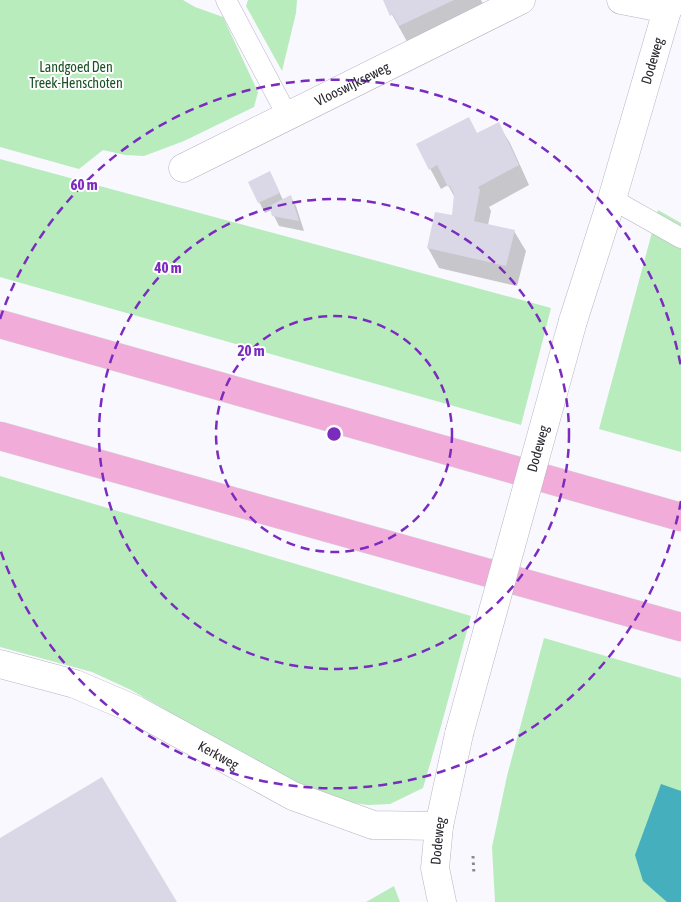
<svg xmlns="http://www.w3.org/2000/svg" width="681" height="902" font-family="'Asap Condensed',sans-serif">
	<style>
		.green { fill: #b8ecbd }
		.water { fill: #45afbd }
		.shadow { fill: #0003 }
		.building { fill: #dad7e6 }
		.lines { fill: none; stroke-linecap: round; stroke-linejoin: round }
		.service-casing { stroke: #b6b4c3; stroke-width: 21 }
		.minor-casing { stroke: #b6b4c3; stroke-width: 29 }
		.tertiary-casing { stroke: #b6b4c3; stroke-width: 29 }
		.motorway-casing { stroke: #d4d4d5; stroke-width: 29 }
		.path { stroke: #8b8a90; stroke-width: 3; stroke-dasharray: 2.5 4; stroke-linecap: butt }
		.service { stroke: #fff; stroke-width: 20 }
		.minor { stroke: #fff; stroke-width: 28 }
		.tertiary { stroke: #fff; stroke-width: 28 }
		.motorway { stroke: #f2acda; stroke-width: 28 }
		.tertiary-bridge-casing { stroke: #b6b4c3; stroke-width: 29; stroke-linecap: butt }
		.tertiary-bridge { stroke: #fff; stroke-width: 28 }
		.ring { fill: none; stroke: #7b2cbf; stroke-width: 2.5; stroke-dasharray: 9 6 }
		.labels { text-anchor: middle; stroke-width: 4; stroke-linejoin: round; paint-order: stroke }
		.street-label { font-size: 14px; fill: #29282e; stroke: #fff }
		.park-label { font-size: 14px; fill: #1b5125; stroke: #fff }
		.centre { fill: #7b2cbf; stroke: #fff; stroke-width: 2.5 }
		.ring-label { font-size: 15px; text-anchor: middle; font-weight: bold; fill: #7b2cbf; stroke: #fff; stroke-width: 4; stroke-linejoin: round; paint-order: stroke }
	</style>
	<rect width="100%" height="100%" fill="#f9f8fe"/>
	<path class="green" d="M 0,0 L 183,0 L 195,7 L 223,17 L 258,92 L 254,107 L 184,141 L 144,156 L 125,155 L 103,150 L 79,169 L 0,147 Z
		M 248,0 L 297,0 L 296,13 L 282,71 L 246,6 Z
		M 0,159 L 551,308 L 521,425 L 0,277 Z
		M 658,210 L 681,223 L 681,452 L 599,429 Z
		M 0,476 L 471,616 L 441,726 L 423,788 L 390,804 L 368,805 L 338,801 L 256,765 L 161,707 L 131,690 L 92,672 L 0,647 Z
		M 544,638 L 681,678 L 681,902 L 495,902 L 492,847 L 507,776 Z
		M 394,886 L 400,902 L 366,902 Z"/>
	<path class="water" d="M 661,784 L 681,791 L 681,902 L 667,902 L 643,881 L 635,855 Z"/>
	<path class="shadow" d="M 384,0 L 481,0 L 487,11 L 410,47 Z
		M 498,124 L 510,143 L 529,185 L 489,207 L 491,211 L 488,225 L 514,231 L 526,251 L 517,286 L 439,268 L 428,248 L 453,217 L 455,198 L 448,185 L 441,189 L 417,144 L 477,134 Z
		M 249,183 L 275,183 L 283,200 L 290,196 L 296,206 L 304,231 L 279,226 L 271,210 L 265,213 Z"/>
	<path class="building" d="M 383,0 L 454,0 L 399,26 L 393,14 L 390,16 Z
		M 469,117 L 477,133 L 499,122 L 519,165 L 478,187 L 480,190 L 474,221 L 515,230 L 506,266 L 427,248 L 435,212 L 452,215 L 454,194 L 450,186 L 448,187 L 437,165 L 429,170 L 416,144 Z
		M 270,171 L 280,193 L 258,203 L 248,182 Z
		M 291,195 L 299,221 L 272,216 L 269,206 Z
		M 102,777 L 177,902 L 0,902 L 0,838 Z"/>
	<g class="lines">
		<defs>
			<path id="service" d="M 226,0 L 287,115
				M 612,199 L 681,238"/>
			<g id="minor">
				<path d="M 621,0 L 668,9"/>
				<path id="s1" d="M 183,168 L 521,0"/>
				<path id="s2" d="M 0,664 L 75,684 L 136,710 L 293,796 L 373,825 L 439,826"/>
			</g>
			<g id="tertiary">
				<path id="s3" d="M 573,321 L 612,199 L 670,0"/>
				<path id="s4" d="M 442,902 L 435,868 L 439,826 L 459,734"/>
			</g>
			<path id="motorway" d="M 0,324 L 681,517
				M 0,436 L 681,627"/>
		</defs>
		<use href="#service" class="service-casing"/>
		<use href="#minor" class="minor-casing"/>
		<use href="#tertiary" class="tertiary-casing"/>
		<use href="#motorway" class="motorway-casing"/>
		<path class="path" d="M 473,856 L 474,875"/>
		<use href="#service" class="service"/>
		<use href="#minor" class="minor"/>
		<use href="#tertiary" class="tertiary"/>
		<use href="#motorway" class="motorway"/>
		<defs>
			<g id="tertiary-bridge">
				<path id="s5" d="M 459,734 L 573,321"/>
			</g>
		</defs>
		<use href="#tertiary-bridge" class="tertiary-bridge-casing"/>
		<use href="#tertiary-bridge" class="tertiary-bridge"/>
	</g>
	<g class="ring">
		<circle cx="334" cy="434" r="118"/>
		<circle cx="334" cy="434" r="235"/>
		<path d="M681 501A353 353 0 0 1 0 549M0 319A353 353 0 0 1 681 367"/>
	</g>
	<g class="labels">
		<g class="street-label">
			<text dy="5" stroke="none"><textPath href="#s3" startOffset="272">Dodeweg</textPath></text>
			<text dy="5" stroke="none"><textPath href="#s1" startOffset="189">Vlooswijkseweg</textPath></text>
			<text dy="5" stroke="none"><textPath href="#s5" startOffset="296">Dodeweg</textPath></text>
			<text dy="5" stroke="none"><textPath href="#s2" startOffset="238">Kerkweg</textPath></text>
			<text dy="5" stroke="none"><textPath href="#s4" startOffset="62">Dodeweg</textPath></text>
		</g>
		<g class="park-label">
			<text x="76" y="72">Landgoed Den<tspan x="76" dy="16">Treek-Henschoten</tspan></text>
		</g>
	</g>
	<circle cx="334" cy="434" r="8" class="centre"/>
	<g class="ring-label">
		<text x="84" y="190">60 m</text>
		<text x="168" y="273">40 m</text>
		<text x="251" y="356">20 m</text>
	</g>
</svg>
